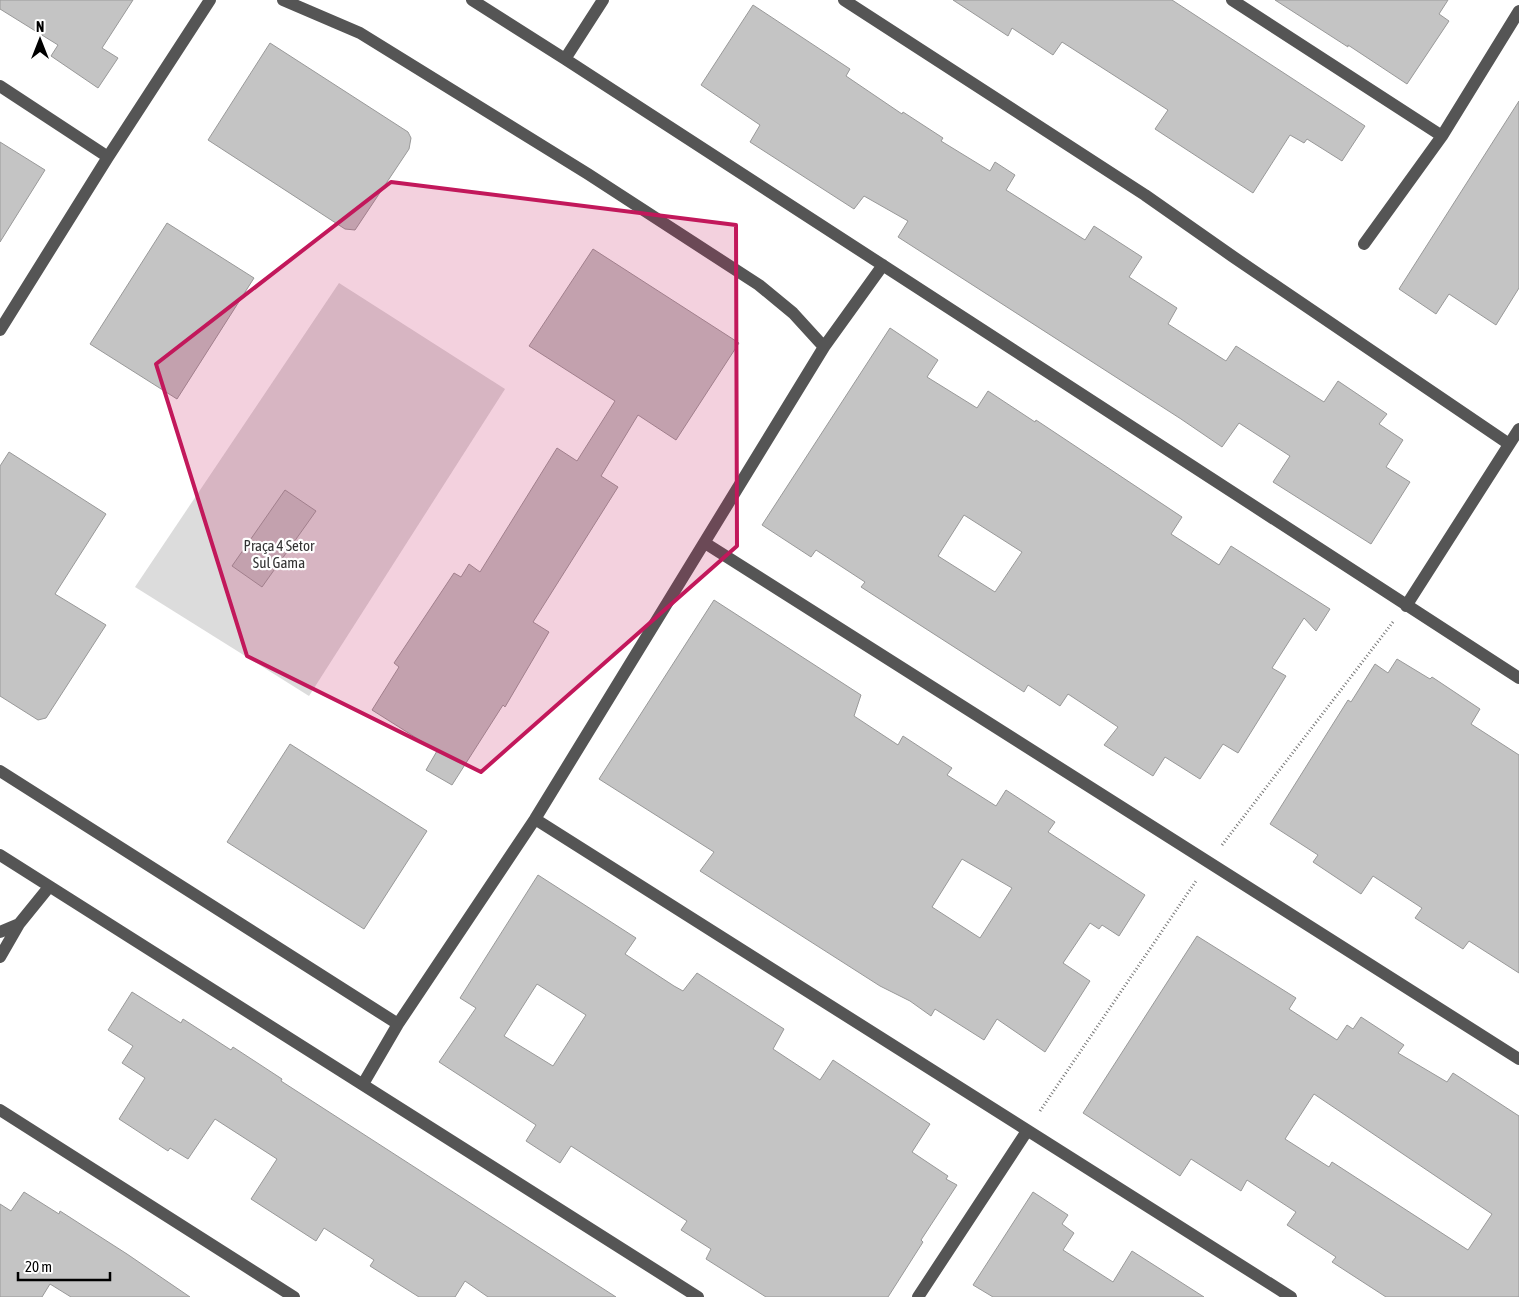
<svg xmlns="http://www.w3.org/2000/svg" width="1519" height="1297" font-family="'Asap Condensed',sans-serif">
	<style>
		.green { fill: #dcdcdc }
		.building { fill: #c4c4c4; stroke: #999; fill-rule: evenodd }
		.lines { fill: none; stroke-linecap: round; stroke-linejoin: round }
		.path { stroke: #777; stroke-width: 3; stroke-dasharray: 1 2.5; stroke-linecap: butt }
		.minor { stroke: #555; stroke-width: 12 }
		.marked { fill: #c2185b; fill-opacity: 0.2; stroke: #c2185b; stroke-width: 4; stroke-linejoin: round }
		.labels { text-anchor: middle; stroke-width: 4.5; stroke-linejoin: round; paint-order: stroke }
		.park-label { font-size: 15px; fill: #333; stroke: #fff }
	</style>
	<rect width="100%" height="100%" fill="#fff"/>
	<path class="green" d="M 339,283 L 505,389 L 309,696 L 135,587 Z"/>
	<path class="building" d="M 0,0 L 133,0 L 102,48 L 118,58 L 98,88 L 51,56 L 58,45 L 0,9 Z
		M 953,0 L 1172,0 L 1365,126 L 1342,161 L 1307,139 L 1304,143 L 1290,135 L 1253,193 L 1155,129 L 1168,110 L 1062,42 L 1053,55 L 1012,28 L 1008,36 Z
		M 1275,0 L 1448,0 L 1439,14 L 1449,21 L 1407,84 L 1348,45 L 1348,47 Z
		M 753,5 L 850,69 L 846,76 L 902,114 L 903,112 L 943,138 L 941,141 L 990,171 L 995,162 L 1015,175 L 1006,190 L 1085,240 L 1094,226 L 1142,257 L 1129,277 L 1177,308 L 1168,324 L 1226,361 L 1236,346 L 1324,402 L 1338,381 L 1387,414 L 1379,424 L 1403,440 L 1386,467 L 1410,482 L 1371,544 L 1273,482 L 1290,456 L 1239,423 L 1222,447 L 1181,419 L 898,237 L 908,221 L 864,196 L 854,209 L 750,142 L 760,125 L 701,85 Z
		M 270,43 L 408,132 L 411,138 L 409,149 L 355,230 L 345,229 L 208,140 Z
		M 1519,101 L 1519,288 L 1496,325 L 1449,294 L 1436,314 L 1399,289 Z
		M 0,142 L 45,170 L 0,242 Z
		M 167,223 L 254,278 L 177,399 L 90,344 Z
		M 593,249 L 739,343 L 676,440 L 638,415 L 601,476 L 618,487 L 533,622 L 549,632 L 505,707 L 503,705 L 452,785 L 426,770 L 437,751 L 372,710 L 399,667 L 394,663 L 454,573 L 461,577 L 469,564 L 480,572 L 557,448 L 577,461 L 615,401 L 529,346 Z
		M 890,328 L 938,360 L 927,377 L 977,408 L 988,391 L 1035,422 L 1036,420 L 1182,517 L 1171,534 L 1219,565 L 1231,546 L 1330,609 L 1316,631 L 1304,618 L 1272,668 L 1286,676 L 1238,753 L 1223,744 L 1200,779 L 1165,757 L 1153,776 L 1104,745 L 1118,727 L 1068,694 L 1060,706 L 1028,685 L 1024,692 L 861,587 L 865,582 L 816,550 L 811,557 L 762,525 ZM 964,515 L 1022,552 L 995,592 L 938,556 Z
		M 9,452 L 106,514 L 55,594 L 106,625 L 46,718 L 38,720 L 0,696 L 0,466 Z
		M 285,490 L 316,511 L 262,587 L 232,566 Z
		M 714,600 L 861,695 L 854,716 L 898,745 L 903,736 L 952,768 L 947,775 L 996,806 L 1006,790 L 1055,822 L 1048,832 L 1145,895 L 1119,936 L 1102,925 L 1099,929 L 1090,923 L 1063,963 L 1090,981 L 1045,1052 L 997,1019 L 984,1040 L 935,1009 L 931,1016 L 910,1001 L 880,986 L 700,871 L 714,852 L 599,779 ZM 962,859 L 1012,888 L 980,938 L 932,907 Z
		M 1397,659 L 1430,679 L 1432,677 L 1480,709 L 1471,724 L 1519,755 L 1519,973 L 1469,941 L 1463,949 L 1415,918 L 1422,908 L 1373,876 L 1361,894 L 1313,862 L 1318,855 L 1270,824 L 1348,700 L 1351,702 L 1375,664 L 1388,673 Z
		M 290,744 L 427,831 L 364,929 L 227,842 Z
		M 538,875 L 636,938 L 625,954 L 674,986 L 683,991 L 697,973 L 784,1029 L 773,1049 L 820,1080 L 833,1060 L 930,1124 L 912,1152 L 948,1176 L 946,1179 L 957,1185 L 921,1240 L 923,1242 L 888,1297 L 766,1297 L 706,1259 L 711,1249 L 681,1230 L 687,1221 L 571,1146 L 560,1163 L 526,1141 L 536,1125 L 439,1062 L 476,1008 L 460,998 ZM 537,984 L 586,1015 L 553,1066 L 504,1036 Z
		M 1197,936 L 1296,998 L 1289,1009 L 1337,1040 L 1347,1025 L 1353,1029 L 1361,1017 L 1404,1045 L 1398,1053 L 1447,1082 L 1453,1073 L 1519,1116 L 1519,1297 L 1386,1297 L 1332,1262 L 1336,1257 L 1287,1225 L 1296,1212 L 1247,1180 L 1241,1191 L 1191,1159 L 1180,1176 L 1083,1113 ZM 1314,1094 L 1492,1214 L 1468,1250 L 1332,1162 L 1329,1167 L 1285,1139 Z
		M 132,992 L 181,1023 L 183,1019 L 231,1050 L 233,1047 L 282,1079 L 281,1081 L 616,1297 L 488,1297 L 465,1281 L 455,1297 L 419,1297 L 370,1266 L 374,1260 L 324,1228 L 316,1241 L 251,1199 L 277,1159 L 215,1119 L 188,1159 L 170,1148 L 168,1151 L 119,1119 L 145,1078 L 122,1063 L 133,1046 L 108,1030 Z
		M 24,1192 L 59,1214 L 60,1211 L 127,1254 L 190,1297 L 71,1297 L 50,1284 L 42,1297 L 0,1297 L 0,1204 L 11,1211 Z
		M 1033,1192 L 1068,1215 L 1062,1224 L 1074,1233 L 1063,1250 L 1113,1282 L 1132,1251 L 1204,1297 L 993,1297 L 973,1285 Z"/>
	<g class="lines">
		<path class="path" d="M 1222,845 L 1393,622
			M 1040,1111 L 1196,881"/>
		<path class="minor" d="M 283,0 L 360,33 L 588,174 L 759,285 L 793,313 L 824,347
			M 472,0 L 565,59 L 1519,678
			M 844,0 L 1145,195 L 1232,256 L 1509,444
			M 1232,0 L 1442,136
			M 565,59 L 603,0
			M 0,86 L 108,157
			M 1364,244 L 1442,136 L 1519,11
			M 0,330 L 108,157 L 210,0
			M 705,543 L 1519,1059
			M 1406,606 L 1519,429
			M 0,771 L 398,1024
			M 535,819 L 1291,1297
			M 0,855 L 698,1297
			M 0,932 L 19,924
			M 0,957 L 19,924 L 49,887
			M 363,1084 L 398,1024 L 535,819 L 824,347 L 883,265
			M 0,1110 L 294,1297
			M 918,1297 L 1027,1131"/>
	</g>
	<path class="marked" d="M 391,182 L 736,225 L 737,546 L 481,772 L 247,656 L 156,364 Z"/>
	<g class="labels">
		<g class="park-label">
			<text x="279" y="551">Praça 4 Setor<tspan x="279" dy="17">Sul Gama</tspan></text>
		</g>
	</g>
	<g transform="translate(40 40)" stroke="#ffffff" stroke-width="4" paint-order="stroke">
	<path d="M0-4L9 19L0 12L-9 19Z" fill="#000000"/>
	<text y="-8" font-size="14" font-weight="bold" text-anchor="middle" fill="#000000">N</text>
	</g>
	<path d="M18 1272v8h92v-8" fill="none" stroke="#000000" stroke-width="2.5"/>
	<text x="25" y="1272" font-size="15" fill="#000000" stroke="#ffffff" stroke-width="4" paint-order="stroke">20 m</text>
</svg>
